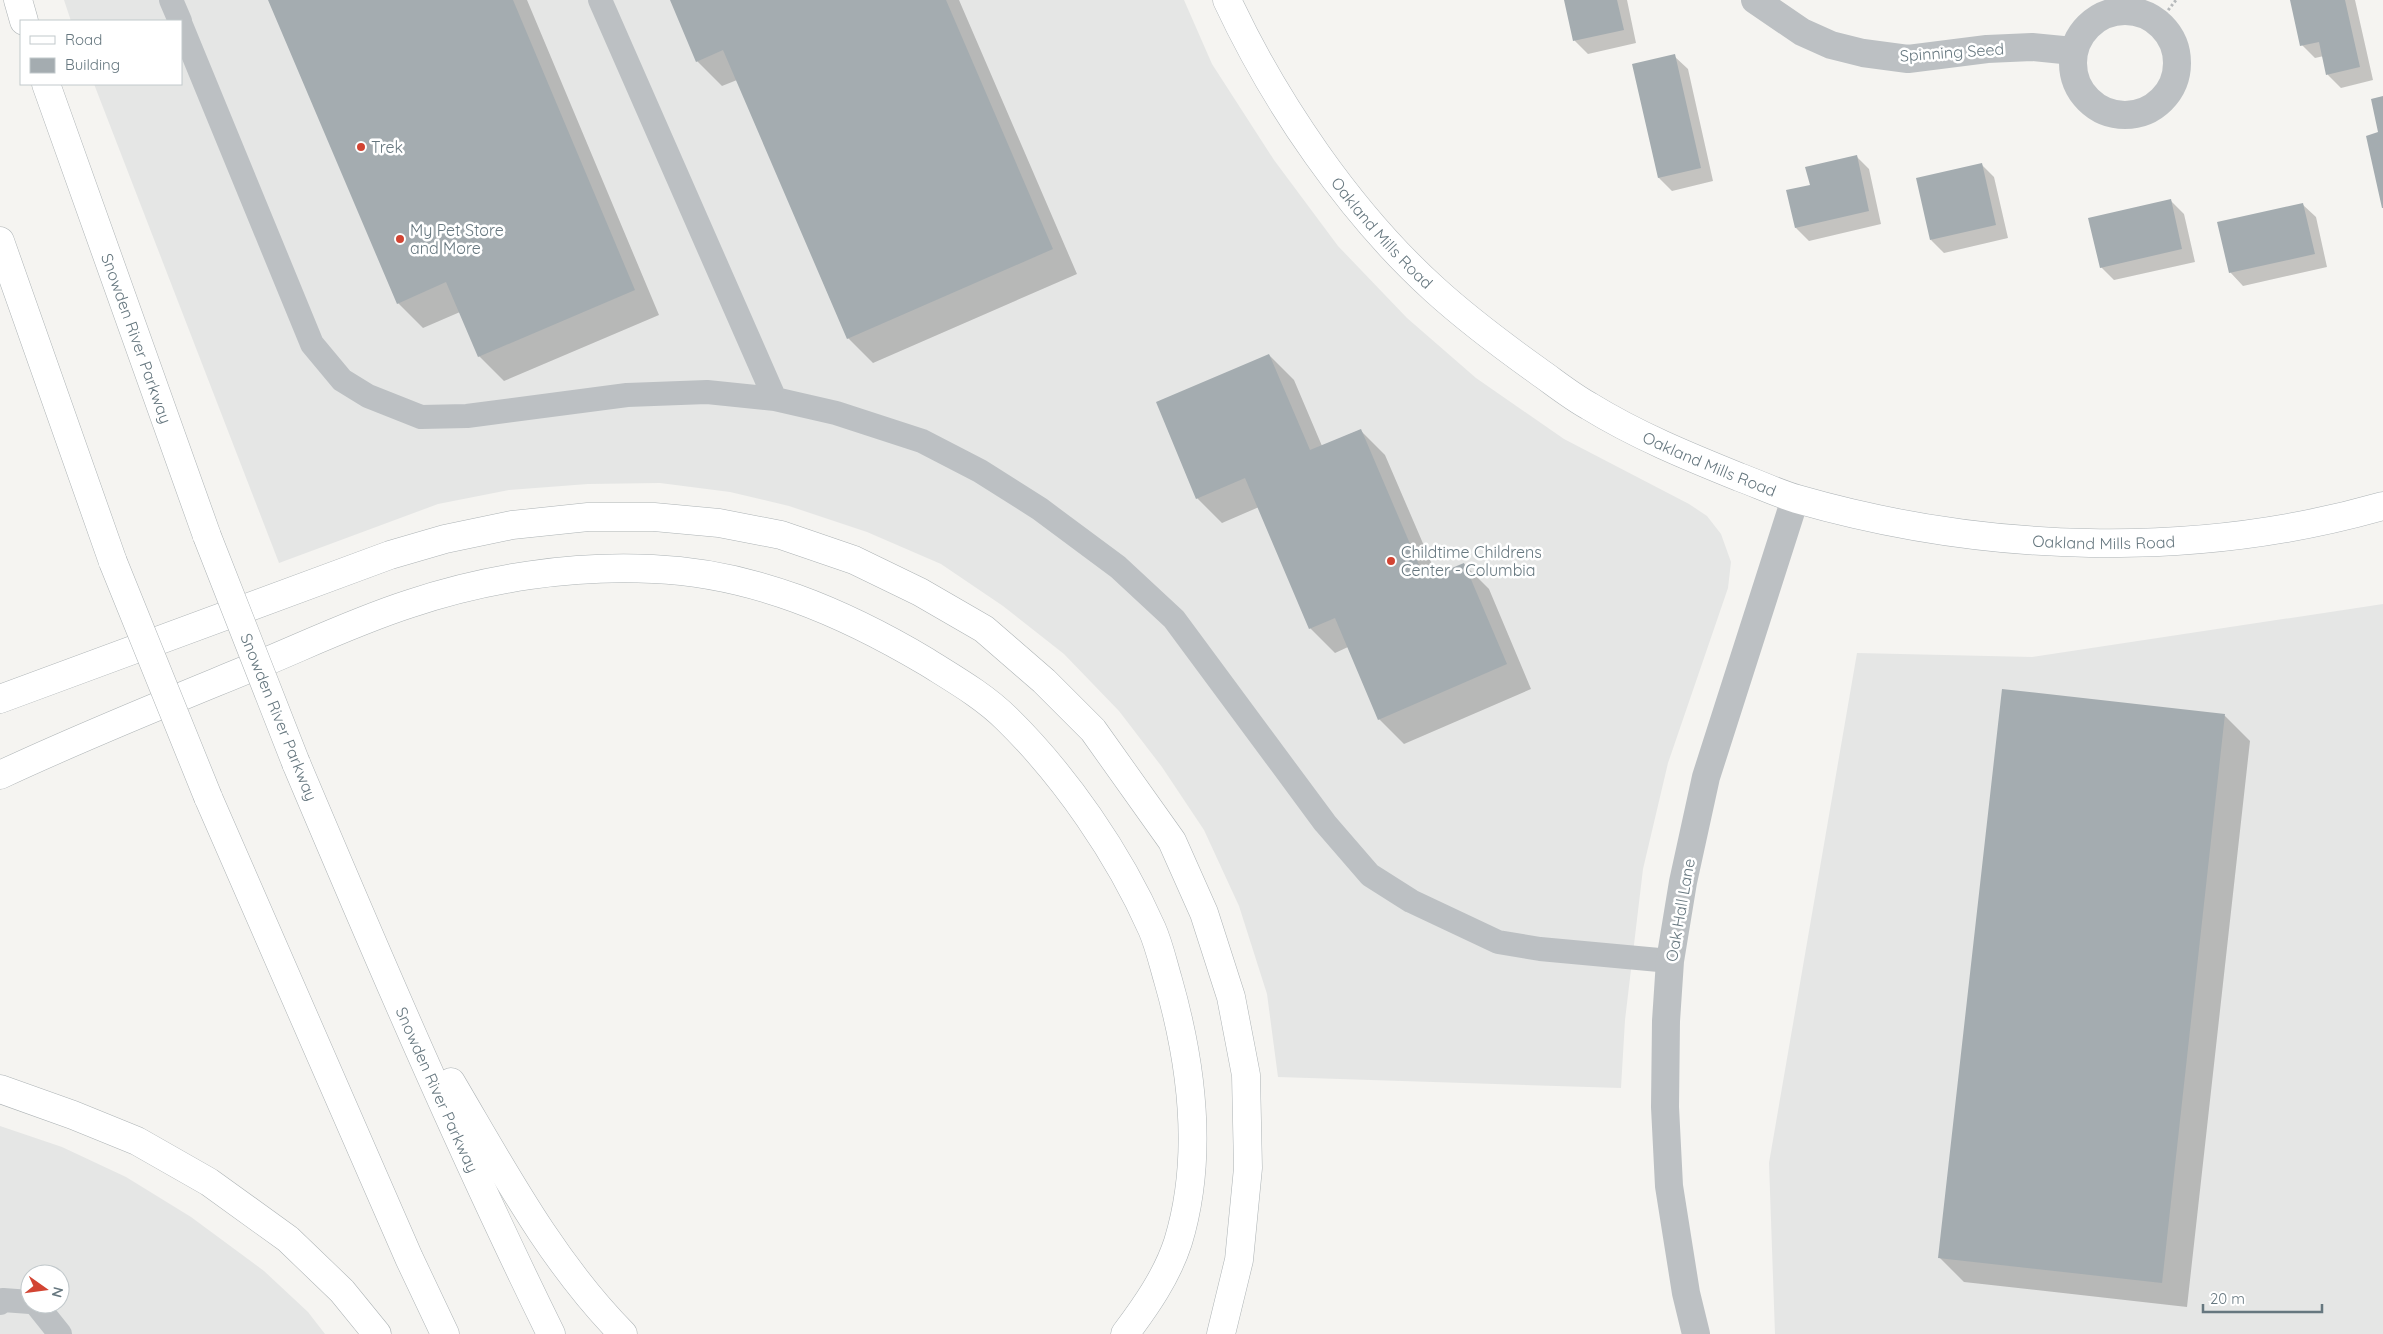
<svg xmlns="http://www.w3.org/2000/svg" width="2383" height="1334" font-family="Quicksand,sans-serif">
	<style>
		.built { fill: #e5e6e5; fill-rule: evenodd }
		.shadow { fill: #0003 }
		.building { fill: #a4acb0 }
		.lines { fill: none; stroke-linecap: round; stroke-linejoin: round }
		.secondary-casing { stroke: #aeb4b7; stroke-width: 29 }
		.primary-casing { stroke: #adb3b5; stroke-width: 29 }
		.path { stroke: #b6b9bb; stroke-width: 3; stroke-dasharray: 2.5 2.5; stroke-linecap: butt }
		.lane { stroke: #bcc0c3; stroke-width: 24 }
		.street { stroke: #bcc0c3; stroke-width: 28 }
		.secondary { stroke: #fff; stroke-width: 28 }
		.primary { stroke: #fff; stroke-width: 28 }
		.primary-bridge-casing { stroke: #adb3b5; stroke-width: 29; stroke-linecap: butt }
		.primary-bridge { stroke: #fff; stroke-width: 28 }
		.poi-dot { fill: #d24433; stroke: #fff; stroke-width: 2 }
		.labels { text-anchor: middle; stroke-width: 5; stroke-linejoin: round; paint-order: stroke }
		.street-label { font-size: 16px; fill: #66777f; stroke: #fff }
		.poi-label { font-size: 16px; fill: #66777f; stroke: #fff; text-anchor: start }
	</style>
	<rect width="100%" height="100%" fill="#f5f4f1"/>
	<path class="built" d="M 64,0 L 1184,0 L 1212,64 L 1274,160 L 1338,246 L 1407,318 L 1476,378 L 1564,439 L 1689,504 L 1707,516 L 1721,534 L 1731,562 L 1728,588 L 1668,763 L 1643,869 L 1625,1020 L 1621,1088 L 1278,1077 L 1267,994 L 1239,906 L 1204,830 L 1162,767 L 1119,711 L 1064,654 L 1003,606 L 941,564 L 867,532 L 789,506 L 730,492 L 660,483 L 588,484 L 509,490 L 438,504 L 279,563 L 94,84 L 181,84 L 181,21 L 71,21 Z
		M 2383,604 L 2383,1334 L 1775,1334 L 1769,1163 L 1857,653 L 2032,657 Z
		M 0,1126 L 62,1147 L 126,1177 L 191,1217 L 264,1271 L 308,1312 L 325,1334 L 0,1334 ZM 30,1274 L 60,1274 L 60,1304 L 30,1304 Z"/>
	<path class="shadow" d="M 270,0 L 527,0 L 659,315 L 504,381 L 479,356 L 460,312 L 423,328 L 398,303 Z
		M 671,0 L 959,0 L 1077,274 L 873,363 L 848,338 L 737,80 L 722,86 L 697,61 Z
		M 1565,0 L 1627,0 L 1636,43 L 1588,54 L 1575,41 Z
		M 2291,0 L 2355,0 L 2373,80 L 2341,88 L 2328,75 L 2324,56 L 2315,58 L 2302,45 Z
		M 1674,56 L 1688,69 L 1713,181 L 1672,191 L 1659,178 L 1633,65 Z
		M 1856,156 L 1869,169 L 1881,224 L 1809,241 L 1796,228 L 1811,186 Z
		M 1981,164 L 1994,177 L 2008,238 L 1944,253 L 1931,240 Z
		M 2171,201 L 2184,214 L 2195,262 L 2114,280 L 2101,267 Z
		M 2302,204 L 2316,217 L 2327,267 L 2243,286 L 2230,272 Z
		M 1269,355 L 1294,380 L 1322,446 L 1360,430 L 1385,455 L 1437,576 L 1464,564 L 1489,589 L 1531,689 L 1404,744 L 1379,719 L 1348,647 L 1335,653 L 1310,628 L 1259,507 L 1222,523 L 1197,498 Z
		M 2003,691 L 2225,716 L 2250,741 L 2187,1307 L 1964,1282 L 1939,1257 Z"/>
	<path class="building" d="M 268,0 L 513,0 L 635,290 L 478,357 L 446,282 L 397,304 Z
		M 670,0 L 946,0 L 1053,249 L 847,339 L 723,50 L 696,62 Z
		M 1564,0 L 1617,0 L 1624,30 L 1573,41 Z
		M 2290,0 L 2345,0 L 2360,67 L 2326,75 L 2319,42 L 2300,46 Z
		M 1675,54 L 1701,168 L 1658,178 L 1632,64 Z
		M 2383,96 L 2383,208 L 2382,208 L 2366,136 L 2378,132 L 2371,99 Z
		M 1857,155 L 1869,211 L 1795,228 L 1786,190 L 1810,185 L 1805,167 Z
		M 1982,163 L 1996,225 L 1930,240 L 1916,178 Z
		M 2171,199 L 2182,249 L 2100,268 L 2088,218 Z
		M 2303,203 L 2315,254 L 2229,273 L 2217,222 Z
		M 1269,354 L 1310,450 L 1361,429 L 1425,579 L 1464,563 L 1507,664 L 1378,720 L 1335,618 L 1309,629 L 1245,478 L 1196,499 L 1156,402 Z
		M 2002,689 L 2225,714 L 2162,1283 L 1938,1258 Z"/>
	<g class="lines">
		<defs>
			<g id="secondary">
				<path id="s1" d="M 1227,0 C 1275,103 1350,213 1435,290 C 1467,319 1503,346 1538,371 C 1555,383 1571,396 1589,406 C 1636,435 1687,456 1739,477 C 1758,484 1777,493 1797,499 C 1985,553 2194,560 2383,506"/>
			</g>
			<g id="primary">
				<path d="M 18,0 L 24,21"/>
				<path id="s2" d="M 46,84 L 207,536"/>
				<path d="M 0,241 L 113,562"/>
				<path d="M 0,699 L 390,555 L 445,539 L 512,525 L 588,517 L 654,517 L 719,523 L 781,535 L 854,560 L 920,592 L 984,629 L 1044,681 L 1093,730 L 1172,841 L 1204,913 L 1231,997 L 1246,1075 L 1248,1168 L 1239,1260 L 1221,1334"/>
				<path id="s3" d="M 296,763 C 377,955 459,1147 551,1334"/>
				<path d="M 0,775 C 83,736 168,702 253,667 C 304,646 356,621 409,604 C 486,578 572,565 653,569 C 752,573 843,612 927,662 C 954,679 984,696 1007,719 C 1065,776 1119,854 1152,929 C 1159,945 1163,963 1168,980 C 1192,1064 1204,1157 1178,1242 C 1167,1276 1146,1306 1125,1334"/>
				<path d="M 208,797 L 409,1258 L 445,1334"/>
				<path d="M 451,1082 C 503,1170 551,1261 623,1334"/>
				<path d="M 0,1089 L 73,1115 L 137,1141 L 209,1182 L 288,1239 L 342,1291 L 377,1334"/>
			</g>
		</defs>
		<use href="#secondary" class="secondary-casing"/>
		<use href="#primary" class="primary-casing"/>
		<path class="path" d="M 2159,22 L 2176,0"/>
		<path class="lane" d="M 171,0 L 180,21
			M 600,0 L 775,399
			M 181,25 L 312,344 L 342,380 L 368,396 L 421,417 L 467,416 L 627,395 L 707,392 L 775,399 L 836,413 L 922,441 L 980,471 L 1040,509 L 1118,567 L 1174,619 L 1325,823 L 1370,875 L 1411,901 L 1498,942 L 1540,949 L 1670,961
			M 0,1303 L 3,1300 L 30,1302
			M 36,1304 L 60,1334"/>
		<path class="street" d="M 1755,0 L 1802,32 L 1831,45 L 1863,53 L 1908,59 L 1987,49 L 2032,47 L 2073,51
			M2073 63a52 52 0 1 1 104 0a52 52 0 1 1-104 0Z
			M 1696,1334 L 1686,1293 L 1669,1186 L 1665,1107 L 1666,1021 L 1670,961 L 1683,882 L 1706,777 L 1795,499"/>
		<use href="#secondary" class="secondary"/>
		<use href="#primary" class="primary"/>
		<defs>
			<path id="primary-bridge" d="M 207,536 L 296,763
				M 113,562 L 208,797"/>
		</defs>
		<use href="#primary-bridge" class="primary-bridge-casing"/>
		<use href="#primary-bridge" class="primary-bridge"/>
	</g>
	<g class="poi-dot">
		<circle cx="361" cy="147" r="5"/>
		<circle cx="400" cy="239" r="5"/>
		<circle cx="1391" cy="561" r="5"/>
	</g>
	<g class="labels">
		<g class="street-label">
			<text transform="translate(1952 52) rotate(-4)" y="6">Spinning Seed</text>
			<text dy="6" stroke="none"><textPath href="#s1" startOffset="281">Oakland Mills Road</textPath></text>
			<text dy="6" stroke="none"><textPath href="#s2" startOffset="270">Snowden River Parkway</textPath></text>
			<text dy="6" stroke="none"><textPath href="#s1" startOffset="686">Oakland Mills Road</textPath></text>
			<text dy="6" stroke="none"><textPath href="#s1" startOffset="1091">Oakland Mills Road</textPath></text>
			<text transform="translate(279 717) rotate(68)" y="6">Snowden River Parkway</text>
			<text transform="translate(1680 910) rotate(-80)" y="6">Oak Hall Lane</text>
			<text dy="6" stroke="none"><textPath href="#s3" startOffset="356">Snowden River Parkway</textPath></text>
		</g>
		<g class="poi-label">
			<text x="371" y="153">Trek</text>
			<text x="410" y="236">My Pet Store<tspan x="410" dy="18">and More</tspan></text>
			<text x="1401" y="558">Childtime Childrens<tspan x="1401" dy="18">Center - Columbia</tspan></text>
		</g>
	</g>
	<rect x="20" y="20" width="162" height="65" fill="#ffffff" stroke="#c2c9cc"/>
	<rect x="30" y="36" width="25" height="8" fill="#ffffff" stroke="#c2c9cc"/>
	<text x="65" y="45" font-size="15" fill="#66777f">Road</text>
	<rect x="30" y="58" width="25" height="15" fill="#a4acb0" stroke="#c2c9cc"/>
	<text x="65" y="70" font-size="15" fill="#66777f">Building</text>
	<g transform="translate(45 1289) rotate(104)"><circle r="24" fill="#ffffff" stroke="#c2c9cc"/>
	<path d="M0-4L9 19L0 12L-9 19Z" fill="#d24433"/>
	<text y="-8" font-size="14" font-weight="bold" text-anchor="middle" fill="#66777f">N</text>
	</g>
	<path d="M2203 1304v8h119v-8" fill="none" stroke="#66777f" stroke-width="2.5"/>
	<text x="2210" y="1304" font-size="15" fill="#66777f" stroke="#ffffff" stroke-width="4" paint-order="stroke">20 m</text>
</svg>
